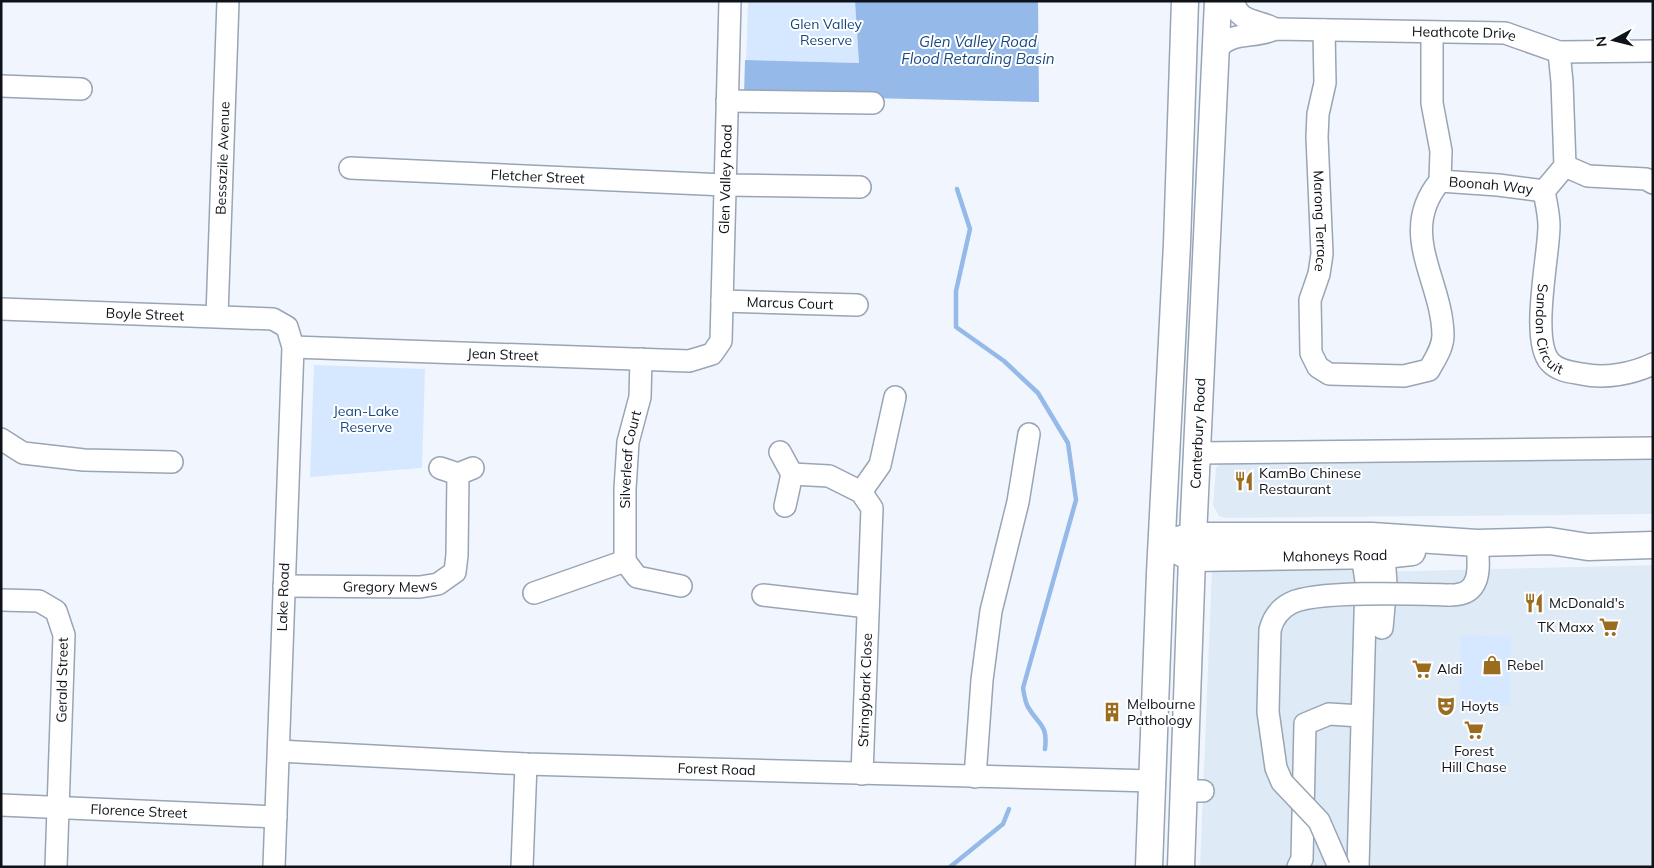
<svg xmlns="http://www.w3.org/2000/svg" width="1654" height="868" font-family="Mulish,sans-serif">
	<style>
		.built { fill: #dfeaf7 }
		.green { fill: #d6e8ff }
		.water { fill: #95b9e8 }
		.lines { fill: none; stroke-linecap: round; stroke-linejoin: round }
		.stream { stroke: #95b9e8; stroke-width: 4.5 }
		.minor-casing { stroke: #98a5b5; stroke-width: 24 }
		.major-casing { stroke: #98a5b5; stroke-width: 29 }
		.minor { stroke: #fff; stroke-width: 21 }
		.major { stroke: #fff; stroke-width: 26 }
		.minor-bridge-casing { stroke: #98a5b5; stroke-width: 24; stroke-linecap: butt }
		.minor-bridge { stroke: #fff; stroke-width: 21 }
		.labels { text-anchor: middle; stroke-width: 4; stroke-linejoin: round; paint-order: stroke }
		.park-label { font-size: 14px; fill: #16467f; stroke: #fff }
		.street-label { font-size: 14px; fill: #0e1319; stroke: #fff }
		.poi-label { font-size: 14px; fill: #0e1319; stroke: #fff; text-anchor: start }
		.water-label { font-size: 15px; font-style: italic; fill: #1a4a83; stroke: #fff }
	</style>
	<rect width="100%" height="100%" fill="#f1f6fe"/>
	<path class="built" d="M 1228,458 L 1653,459 L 1653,514 L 1226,518 L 1219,516 L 1213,505 L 1216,468 L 1221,462 Z
		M 1373,558 L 1373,572 L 1653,565 L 1653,867 L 1200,867 L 1212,568 Z"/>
	<path class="green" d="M 748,1 L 855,1 L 859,63 L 746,60 Z
		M 314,365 L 425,369 L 422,468 L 310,477 Z
		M 1461,635 L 1511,637 L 1510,706 L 1459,705 Z"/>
	<path class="water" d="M 855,1 L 1038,1 L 1039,102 L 744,95 L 745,60 L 859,63 Z"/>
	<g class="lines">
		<path class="stream" d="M 957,189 L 970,229 L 956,291 L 956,327 L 1004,361 L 1038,393 L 1068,443 L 1076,500 L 1023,688 C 1024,694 1025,702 1028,707 C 1039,726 1048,724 1045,749
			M 950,867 L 1003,824 L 1009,809"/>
		<defs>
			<g id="minor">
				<path d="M 1234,1 C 1237,23 1259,20 1273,28"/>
				<path id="s1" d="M 1324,30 L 1325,83 L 1318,114 L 1317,137 L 1322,254 L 1319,274 L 1310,300 L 1311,353 L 1318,367 L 1329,374 L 1404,376 L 1429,370 C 1435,359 1443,348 1443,335 C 1442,279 1397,233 1440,181"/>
				<path id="s2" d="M 1432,33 L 1432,103 L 1441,151 L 1440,181 L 1498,185 L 1544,191 L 1565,166 L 1562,82 L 1559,52"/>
				<path id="s3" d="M 1217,49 C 1233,30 1254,39 1275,29 L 1505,33 L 1559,52 L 1653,51"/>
				<path d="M 1,86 L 81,89"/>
				<path d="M 727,101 L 873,103"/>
				<path d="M 1565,166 L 1588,176 L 1646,179 L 1653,183"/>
				<path id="s4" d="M 350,168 L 725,185 L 860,187"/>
				<path id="s5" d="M 1544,191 C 1546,203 1549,214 1549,226 C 1549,255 1530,340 1550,362 C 1558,371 1571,372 1582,374 C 1604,379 1632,374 1653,364"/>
				<path id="s6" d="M 722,301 L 857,305"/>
				<path id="s7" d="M 1,309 L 273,319 L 287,327 L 293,347 L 274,867"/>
				<path id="s8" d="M 217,316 L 228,1"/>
				<path id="s9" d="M 293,347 L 689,361 L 712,354 L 721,341 L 730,1"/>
				<path d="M 1,439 L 23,453 L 84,460 L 172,462"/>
				<path d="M 780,452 L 792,474 L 785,506"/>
				<path d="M 1197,453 L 1653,448"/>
				<path d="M 440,468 L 458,474 L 473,468"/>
				<path d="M 792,474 L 829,476 L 861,492 L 872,508 L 862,774"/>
				<path d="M 861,492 L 880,465 L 895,397"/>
				<path id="s10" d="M 625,561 L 625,489 L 628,442 L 640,397 L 641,359"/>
				<path id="s11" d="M 284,586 L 420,587 L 438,584 L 455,572 L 457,555 L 458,474"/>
				<path d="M 534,593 L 625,561 L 637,577 L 681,586"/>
				<path d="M 763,595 L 868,607"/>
				<path d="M 1449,595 C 1483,596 1479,567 1477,543"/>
				<path d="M 1,600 L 39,601 L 56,611 L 64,635 L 56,867"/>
				<path d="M 1382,628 L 1386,584 L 1384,555"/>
				<path id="s12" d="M 279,751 L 526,764 L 1152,781"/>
				<path d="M 975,777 L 982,680 L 991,611 L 1018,502 L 1029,434"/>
				<path d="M 1184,791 L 1203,791"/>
				<path id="s13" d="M 1,805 L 276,817"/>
				<path d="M 522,867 L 526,764"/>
				<path d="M 1298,867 L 1302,859 L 1305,724 L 1329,714 L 1361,716"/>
				<path d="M 1358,867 L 1366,581 L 1362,555"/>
			</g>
			<g id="major">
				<path d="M 1177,540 L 1193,536 L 1372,536 L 1477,543 L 1550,541 L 1588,547 L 1653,545"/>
				<path id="s14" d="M 1176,550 L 1192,558 L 1384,555 L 1412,552"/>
				<path d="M 1149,867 L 1160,573 L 1177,244 L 1185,1"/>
				<path id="s15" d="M 1181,867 L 1192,558 L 1218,1"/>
			</g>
		</defs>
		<use href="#minor" class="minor-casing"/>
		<use href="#major" class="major-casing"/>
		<use href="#minor" class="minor"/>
		<use href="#major" class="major"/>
		<defs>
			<path id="minor-bridge" d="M 1339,867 L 1319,821 L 1282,782 L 1276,768 L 1268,712 L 1270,630 C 1273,618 1279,609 1291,603 C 1318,590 1415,594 1449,595"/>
		</defs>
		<use href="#minor-bridge" class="minor-bridge-casing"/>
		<use href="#minor-bridge" class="minor-bridge"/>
	</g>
	<defs>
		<symbol id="restaurant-bare" viewBox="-9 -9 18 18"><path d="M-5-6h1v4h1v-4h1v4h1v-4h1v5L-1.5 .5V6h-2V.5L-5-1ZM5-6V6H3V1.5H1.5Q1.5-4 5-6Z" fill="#9b6c1e" stroke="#fff" stroke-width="2.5" paint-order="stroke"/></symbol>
		<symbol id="supermarket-bare" viewBox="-9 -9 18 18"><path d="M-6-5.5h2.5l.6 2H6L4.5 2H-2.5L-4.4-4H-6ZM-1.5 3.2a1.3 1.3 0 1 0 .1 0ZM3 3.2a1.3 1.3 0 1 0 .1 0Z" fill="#9b6c1e" stroke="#fff" stroke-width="2.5" paint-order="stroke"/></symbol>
		<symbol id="shop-bare" viewBox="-9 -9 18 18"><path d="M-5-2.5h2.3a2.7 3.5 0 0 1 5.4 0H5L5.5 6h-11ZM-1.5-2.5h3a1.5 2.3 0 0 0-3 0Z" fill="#9b6c1e" stroke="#fff" stroke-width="2.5" paint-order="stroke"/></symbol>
		<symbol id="theatre-bare" viewBox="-9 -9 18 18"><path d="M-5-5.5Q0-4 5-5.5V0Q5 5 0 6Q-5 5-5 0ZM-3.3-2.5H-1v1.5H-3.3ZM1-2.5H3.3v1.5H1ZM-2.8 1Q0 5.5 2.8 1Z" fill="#9b6c1e" stroke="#fff" stroke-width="2.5" paint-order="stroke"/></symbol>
		<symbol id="building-bare" viewBox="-9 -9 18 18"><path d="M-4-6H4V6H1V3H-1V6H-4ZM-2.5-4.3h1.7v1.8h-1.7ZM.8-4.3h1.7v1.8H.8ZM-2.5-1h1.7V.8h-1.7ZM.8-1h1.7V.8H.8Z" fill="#9b6c1e" stroke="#fff" stroke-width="2.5" paint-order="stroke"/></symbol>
	</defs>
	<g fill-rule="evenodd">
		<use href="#restaurant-bare" x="1230" y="467" width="28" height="28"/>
		<use href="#restaurant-bare" x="1520" y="589" width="28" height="28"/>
		<use href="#supermarket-bare" x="1595" y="613" width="28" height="28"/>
		<use href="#shop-bare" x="1478" y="651" width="28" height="28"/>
		<use href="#supermarket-bare" x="1408" y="655" width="28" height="28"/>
		<use href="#theatre-bare" x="1432" y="692" width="28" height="28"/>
		<use href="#building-bare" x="1098" y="698" width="28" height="28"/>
		<use href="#supermarket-bare" x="1460" y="716" width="28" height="28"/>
	</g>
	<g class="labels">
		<g class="park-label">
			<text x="826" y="29">Glen Valley<tspan x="826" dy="16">Reserve</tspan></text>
			<text x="366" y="416">Jean-Lake<tspan x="366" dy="16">Reserve</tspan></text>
		</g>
		<g class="street-label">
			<text dy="5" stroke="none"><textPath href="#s3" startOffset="252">Heathcote Drive</textPath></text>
			<text dy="5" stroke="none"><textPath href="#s8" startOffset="158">Bessazile Avenue</textPath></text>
			<text dy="5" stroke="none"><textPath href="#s4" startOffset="188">Fletcher Street</textPath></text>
			<text dy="5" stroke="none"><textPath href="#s9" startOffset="598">Glen Valley Road</textPath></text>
			<text dy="5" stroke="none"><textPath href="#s2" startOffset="200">Boonah Way</textPath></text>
			<text dy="5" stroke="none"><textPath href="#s1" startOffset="192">Marong Terrace</textPath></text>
			<text dy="5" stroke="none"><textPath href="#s6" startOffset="68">Marcus Court</textPath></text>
			<text dy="5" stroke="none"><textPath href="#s7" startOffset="144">Boyle Street</textPath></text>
			<text dy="5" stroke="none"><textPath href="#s5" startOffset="141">Sandon Circuit</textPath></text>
			<text dy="5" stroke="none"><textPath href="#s9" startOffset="210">Jean Street</textPath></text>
			<text dy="5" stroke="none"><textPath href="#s15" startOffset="434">Canterbury Road</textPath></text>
			<text dy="5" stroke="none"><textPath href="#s10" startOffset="102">Silverleaf Court</textPath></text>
			<text dy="5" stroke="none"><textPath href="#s14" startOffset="161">Mahoneys Road</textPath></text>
			<text dy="5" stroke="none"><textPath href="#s11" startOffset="106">Gregory Mews</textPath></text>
			<text transform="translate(283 597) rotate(-88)" y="5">Lake Road</text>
			<text transform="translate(62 680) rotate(-89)" y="5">Gerald Street</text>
			<text transform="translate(865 690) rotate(-88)" y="5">Stringybark Close</text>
			<text dy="5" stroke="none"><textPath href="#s12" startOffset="438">Forest Road</textPath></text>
			<text dy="5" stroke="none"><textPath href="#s13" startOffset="138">Florence Street</textPath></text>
		</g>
		<g class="poi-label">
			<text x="1259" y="478">KamBo Chinese<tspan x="1259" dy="16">Restaurant</tspan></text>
			<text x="1549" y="608">McDonald's</text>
			<text x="1594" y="632" text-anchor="end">TK Maxx</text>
			<text x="1507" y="670">Rebel</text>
			<text x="1437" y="674">Aldi</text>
			<text x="1127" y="709">Melbourne<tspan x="1127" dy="16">Pathology</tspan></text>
			<text x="1461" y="711">Hoyts</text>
			<text x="1474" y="756" text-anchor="middle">Forest<tspan x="1474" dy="16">Hill Chase</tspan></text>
		</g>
		<g class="water-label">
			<text x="978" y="47">Glen Valley Road<tspan x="978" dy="17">Flood Retarding Basin</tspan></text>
		</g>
	</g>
	<rect width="1654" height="868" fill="none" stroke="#0e1319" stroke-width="5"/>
	<g transform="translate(1614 40) rotate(263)" stroke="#ffffff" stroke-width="4" paint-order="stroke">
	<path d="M0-4L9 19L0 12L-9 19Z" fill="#0e1319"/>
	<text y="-8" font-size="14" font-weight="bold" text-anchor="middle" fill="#0e1319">N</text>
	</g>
</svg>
